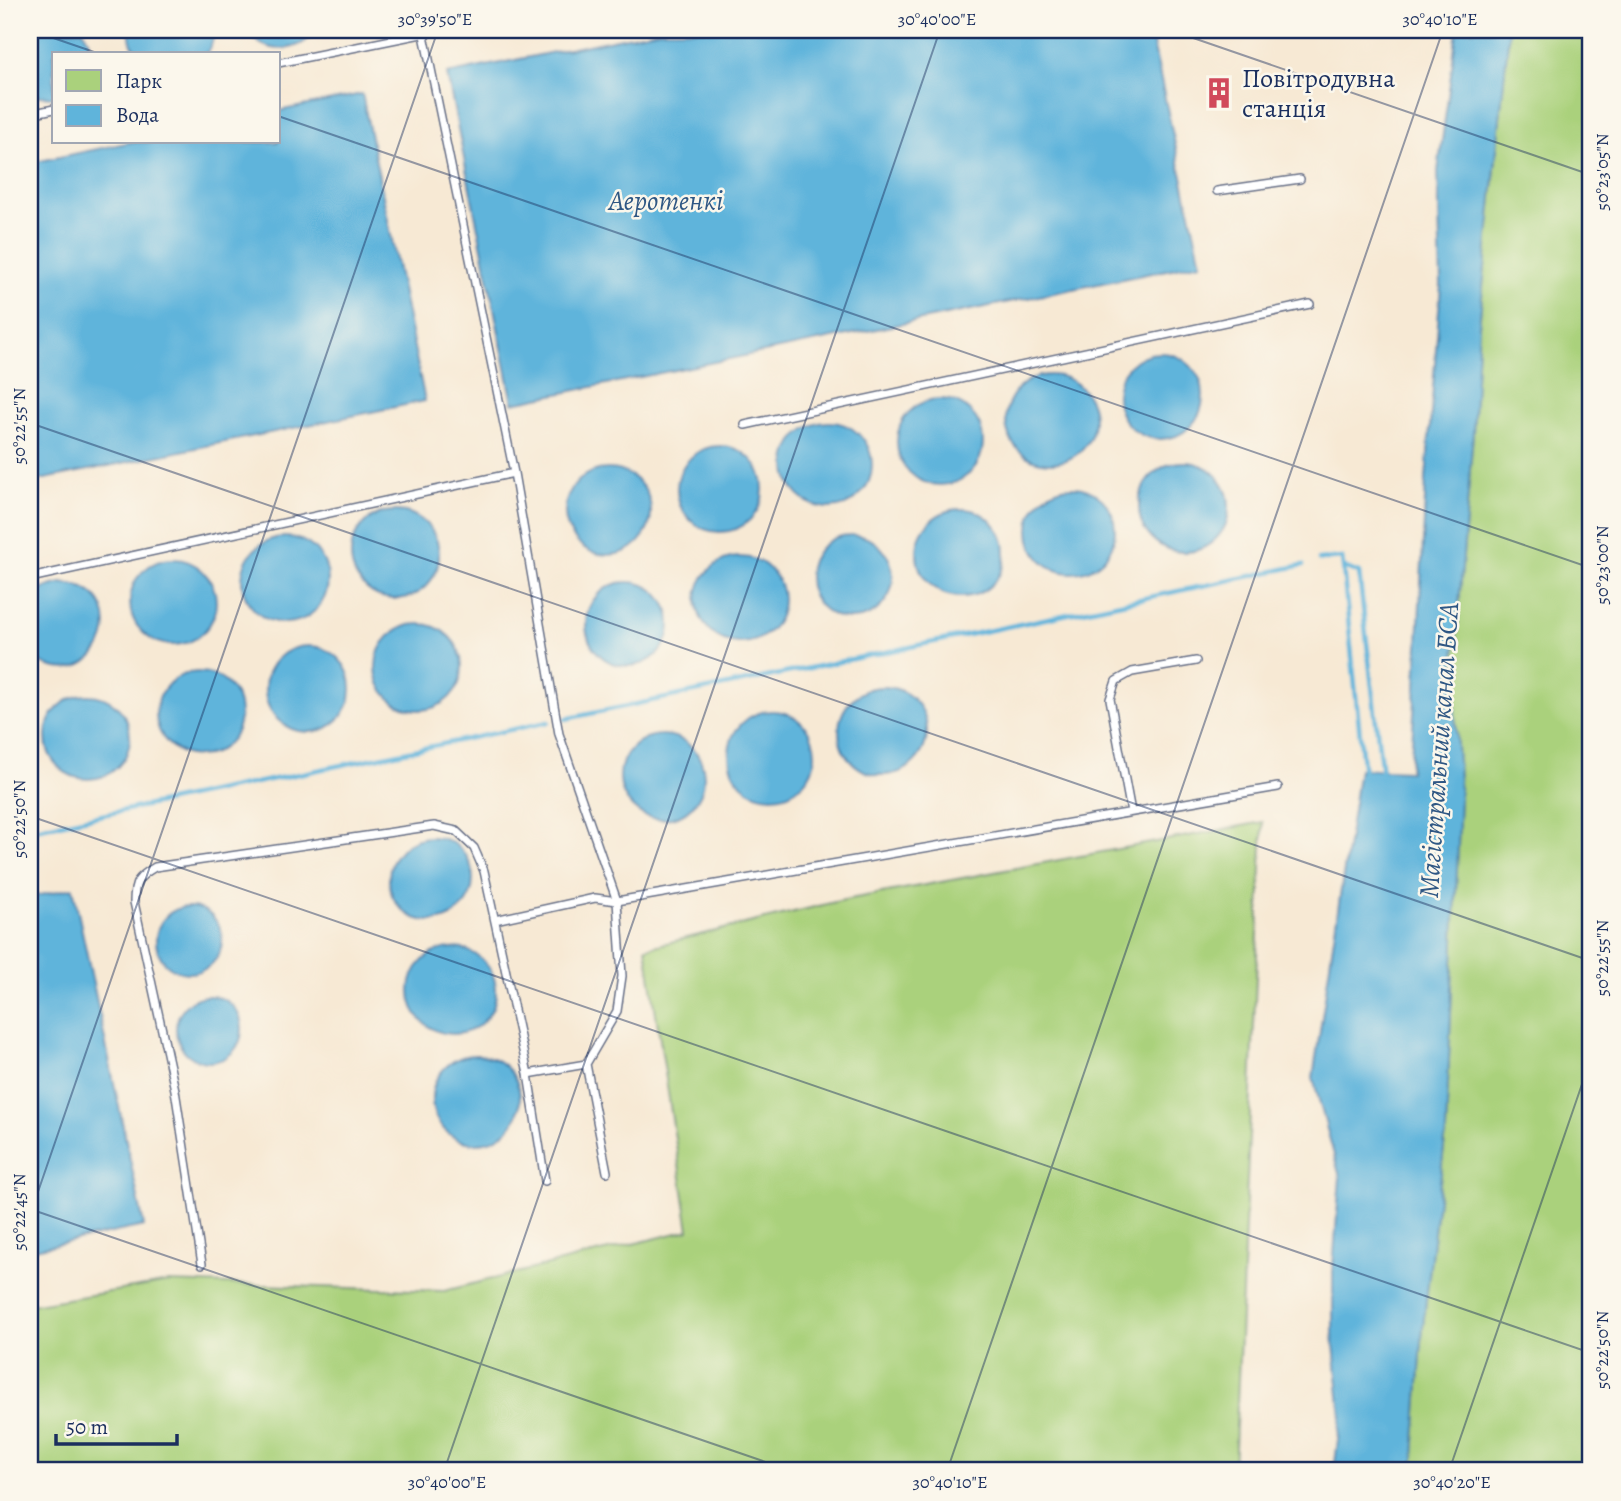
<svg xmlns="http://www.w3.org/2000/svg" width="1621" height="1501" font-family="Alegreya,serif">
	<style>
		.green { fill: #aad17c; stroke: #62806d; stroke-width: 2 }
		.water { fill: #5fb4db; stroke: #3d729c; stroke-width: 2 }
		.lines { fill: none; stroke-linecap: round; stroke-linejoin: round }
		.stream { stroke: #5fb4db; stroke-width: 4.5 }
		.lane-casing { stroke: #687087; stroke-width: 10 }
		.lane { stroke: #fff; stroke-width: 7 }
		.ticks { fill: none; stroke: #1b2f5e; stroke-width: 2; stroke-opacity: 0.45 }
		.labels { text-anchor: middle; stroke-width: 5; stroke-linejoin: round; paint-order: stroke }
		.poi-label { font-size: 26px; fill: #1b2f5e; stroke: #fbf7ec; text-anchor: start }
		.water-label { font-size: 28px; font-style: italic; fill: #2f5784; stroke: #fbf7ec }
		.neatline { fill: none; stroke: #1b2f5e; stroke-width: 2.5 }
		.ticks-label { font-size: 18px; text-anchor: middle; fill: #1b2f5e }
	</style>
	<rect width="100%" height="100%" fill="#fbf7ec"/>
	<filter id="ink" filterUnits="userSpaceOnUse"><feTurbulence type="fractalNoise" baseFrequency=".0143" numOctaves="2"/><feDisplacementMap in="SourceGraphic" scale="14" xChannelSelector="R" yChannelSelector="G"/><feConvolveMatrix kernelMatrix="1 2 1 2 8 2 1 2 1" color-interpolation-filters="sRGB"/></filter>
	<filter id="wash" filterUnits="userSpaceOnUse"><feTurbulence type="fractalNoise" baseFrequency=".00686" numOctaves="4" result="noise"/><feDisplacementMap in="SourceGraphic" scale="28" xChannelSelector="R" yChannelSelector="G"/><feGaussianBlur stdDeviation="1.57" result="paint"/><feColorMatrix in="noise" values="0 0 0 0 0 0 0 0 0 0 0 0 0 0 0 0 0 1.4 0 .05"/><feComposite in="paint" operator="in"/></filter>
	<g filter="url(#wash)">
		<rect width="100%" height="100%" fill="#f7e9d4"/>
		<path class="green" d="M 1509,30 L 1591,30 L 1591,1471 L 1413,1471 L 1423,1326 L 1446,1131 L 1460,798 L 1453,679 L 1473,433 L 1479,326 Z
			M 1263,822 L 1234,1471 L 30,1471 L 30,1305 L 169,1282 L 444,1291 L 689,1230 L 646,948 L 839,901 Z"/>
		<path class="water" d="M 30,30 L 83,30 L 89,42 L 91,54 L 54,54 L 54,97 L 39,96 L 30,93 Z
			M 129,30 L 214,30 C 214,39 211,47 206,54 L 137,54 L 131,42 Z
			M 246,30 L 317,30 C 300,54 263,56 246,30 Z
			M 661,30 L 1150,30 L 1201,263 L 513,403 L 447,74 Z
			M 1457,30 L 1509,30 L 1479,326 L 1473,433 L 1453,679 L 1460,798 L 1446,1131 L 1423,1326 L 1413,1471 L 1334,1471 L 1341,1416 L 1333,1334 L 1333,1267 L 1340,1177 L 1313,1078 L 1359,769 L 1410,771 L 1416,686 L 1426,479 L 1441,284 L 1438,171 Z
			M 362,94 L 425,401 L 30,482 L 30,163 L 131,142 L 278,142 L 278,111 Z
			M1117 396a43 43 0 1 1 86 0a43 43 0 1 1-86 0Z
			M1006 419a44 44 0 1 1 88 0a44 44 0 1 1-88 0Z
			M897 442a43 43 0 1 1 86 0a43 43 0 1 1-86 0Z
			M786 465a43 43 0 1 1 86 0a43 43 0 1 1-86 0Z
			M677 489a43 43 0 1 1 86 0a43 43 0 1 1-86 0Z
			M1139 507a45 45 0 1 1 90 0a45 45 0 1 1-90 0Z
			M565 512a43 43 0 1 1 86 0a43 43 0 1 1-86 0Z
			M1029 530a43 43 0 1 1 86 0a43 43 0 1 1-86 0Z
			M917 553a44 44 0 1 1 88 0a44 44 0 1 1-88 0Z
			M351 555a44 44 0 1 1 88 0a44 44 0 1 1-88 0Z
			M809 577a42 42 0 1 1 84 0a42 42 0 1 1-84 0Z
			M242 580a43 43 0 1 1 86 0a43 43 0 1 1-86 0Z
			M697 600a43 43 0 1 1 86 0a43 43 0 1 1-86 0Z
			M130 602a43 43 0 1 1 86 0a43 43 0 1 1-86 0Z
			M586 624a42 42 0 1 1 84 0a42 42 0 1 1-84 0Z
			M 61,583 C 67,584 73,584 78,586 C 128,602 105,681 52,667 C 43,665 35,660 30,653 L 30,600 C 38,589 49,586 61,583 Z
			M376 667a43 43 0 1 1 86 0a43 43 0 1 1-86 0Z
			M265 689a43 43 0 1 1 86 0a43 43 0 1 1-86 0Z
			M156 714a42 42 0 1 1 84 0a42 42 0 1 1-84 0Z
			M839 731a44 44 0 1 1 88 0a44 44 0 1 1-88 0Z
			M46 737a42 42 0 1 1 84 0a42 42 0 1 1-84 0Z
			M729 754a43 43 0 1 1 86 0a43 43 0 1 1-86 0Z
			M620 777a42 42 0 1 1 84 0a42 42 0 1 1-84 0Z
			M389 879a42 42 0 1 1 84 0a42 42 0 1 1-84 0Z
			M 73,888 L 144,1226 L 30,1250 L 30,897 Z
			M156 940a33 33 0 1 1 66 0a33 33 0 1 1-66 0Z
			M410 991a43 43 0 1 1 86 0a43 43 0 1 1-86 0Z
			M176 1029a33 33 0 1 1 66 0a33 33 0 1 1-66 0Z
			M432 1099a44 44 0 1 1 88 0a44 44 0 1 1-88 0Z"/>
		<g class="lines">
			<path class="stream" d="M 1319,560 L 1342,558 L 1364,775
				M 1343,567 L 1359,573 L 1382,774
				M 565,719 L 1303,565
				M 30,830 L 548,722"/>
		</g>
	</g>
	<g filter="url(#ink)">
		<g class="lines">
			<defs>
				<path id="lane" d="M 423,30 L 514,473 L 559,734 L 617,901 L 622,976 L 617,1011 L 586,1064 L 607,1172
					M 278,63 L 441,30
					M 30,114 L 54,109
					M 1217,191 L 1300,179
					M 745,425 L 1310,304
					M 30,578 L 514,473
					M 1131,812 L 1110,699 L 1116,681 L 1132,672 L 1196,661
					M 495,920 L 595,898 L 617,901 L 1278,787
					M 528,1074 L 586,1064
					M 202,1264 L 175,1090 L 134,902 C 134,882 138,877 155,867 L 434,826 L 456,831 L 474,848 L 484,871 L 528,1074 L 545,1181"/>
			</defs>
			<use href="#lane" class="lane-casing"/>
			<use href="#lane" class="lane"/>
		</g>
	</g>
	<path class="ticks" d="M 30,30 L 100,54M 1170,30 L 1591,175M 278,116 L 1591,568M 30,423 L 1591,961M 30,816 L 1591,1353M 30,1209 L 792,1471M 30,1215 L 438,30M 444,1471 L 940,30M 947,1471 L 1443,30M 1449,1471 L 1591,1058"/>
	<defs>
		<symbol id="building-bare" viewBox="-9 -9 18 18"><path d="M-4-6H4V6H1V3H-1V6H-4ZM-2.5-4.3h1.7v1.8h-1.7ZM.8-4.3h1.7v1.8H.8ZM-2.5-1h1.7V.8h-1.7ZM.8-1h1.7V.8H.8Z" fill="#d1495b" stroke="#fbf7ec" stroke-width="2.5" paint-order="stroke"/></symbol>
	</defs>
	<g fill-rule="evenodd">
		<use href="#building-bare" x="1197" y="71" width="44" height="44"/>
	</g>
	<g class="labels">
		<g class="poi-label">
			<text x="1242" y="87">Повітродувна<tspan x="1242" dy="30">станція</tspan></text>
		</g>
		<g class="water-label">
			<text x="666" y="210">Аеротенкі</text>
			<text transform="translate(1438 750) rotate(-86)" y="10">Магістральний канал БСА</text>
		</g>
	</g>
	<rect width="1621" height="1501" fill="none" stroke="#fbf7ec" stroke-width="77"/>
	<rect x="52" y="52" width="228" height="91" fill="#fbf7ec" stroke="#a1a7b3" stroke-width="2"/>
	<rect x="66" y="70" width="35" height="21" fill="#aad17c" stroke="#a1a7b3" stroke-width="2"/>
	<text x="116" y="88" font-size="21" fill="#1b2f5e">Парк</text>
	<rect x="66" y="105" width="35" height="21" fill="#5fb4db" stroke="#a1a7b3" stroke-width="2"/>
	<text x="116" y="122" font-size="21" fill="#1b2f5e">Вода</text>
	<path d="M56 1434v10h121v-10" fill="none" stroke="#1b2f5e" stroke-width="3.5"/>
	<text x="66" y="1434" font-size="21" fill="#1b2f5e" stroke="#fbf7ec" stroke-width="5" paint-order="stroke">50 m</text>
	<rect x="38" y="38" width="1544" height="1424" class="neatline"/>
	<g class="ticks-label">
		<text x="435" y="25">30°39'50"E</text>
		<text x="937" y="25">30°40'00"E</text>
		<text x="1440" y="25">30°40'10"E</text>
		<text transform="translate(1602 172) rotate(-90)" y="6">50°23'05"N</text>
		<text transform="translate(19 426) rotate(-90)" y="6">50°22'55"N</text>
		<text transform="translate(1602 565) rotate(-90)" y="6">50°23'00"N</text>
		<text transform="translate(19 819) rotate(-90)" y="6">50°22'50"N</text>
		<text transform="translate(1602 958) rotate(-90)" y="6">50°22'55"N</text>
		<text transform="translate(19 1212) rotate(-90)" y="6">50°22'45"N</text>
		<text transform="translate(1602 1350) rotate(-90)" y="6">50°22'50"N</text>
		<text x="447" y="1488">30°40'00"E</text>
		<text x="950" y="1488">30°40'10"E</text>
		<text x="1452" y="1488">30°40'20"E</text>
	</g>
</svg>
